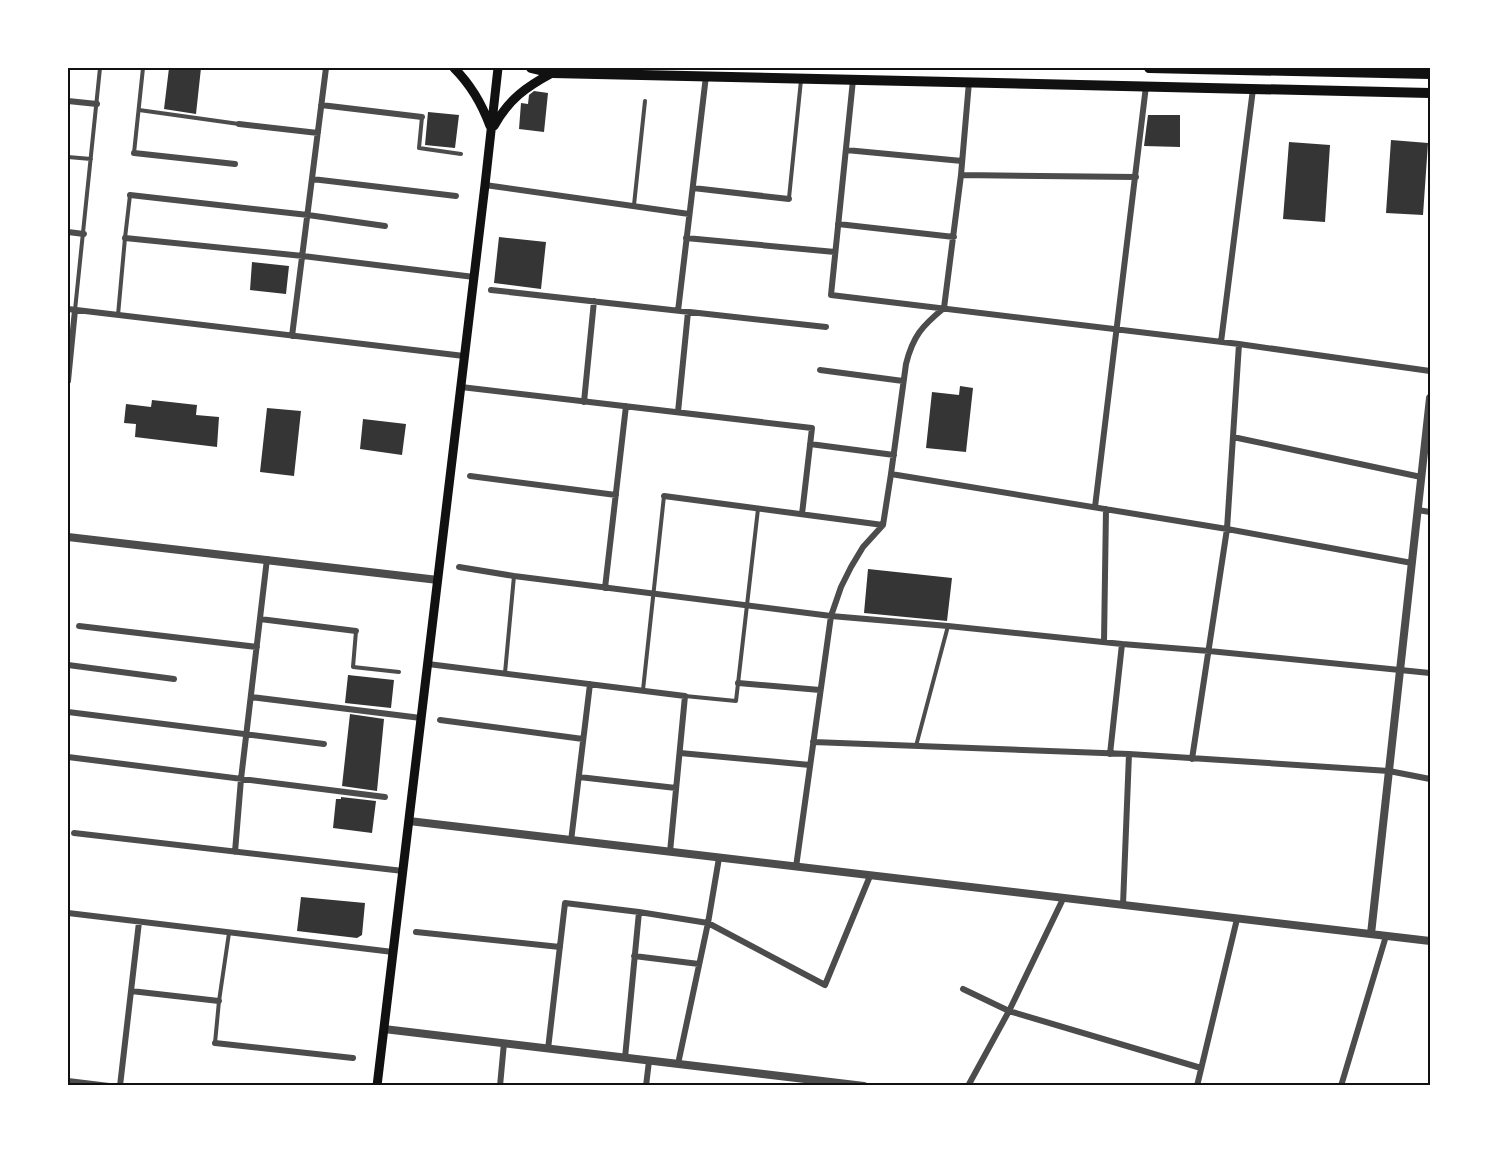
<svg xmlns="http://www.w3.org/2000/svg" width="1498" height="1153" font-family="'Fira Sans Condensed',sans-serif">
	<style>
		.building { fill: #353535 }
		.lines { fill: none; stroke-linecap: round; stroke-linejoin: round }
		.service { stroke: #4c4c4c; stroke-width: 4 }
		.minor { stroke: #4c4c4c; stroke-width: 6 }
		.tertiary { stroke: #4c4c4c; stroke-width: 8 }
		.secondary { stroke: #111; stroke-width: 9 }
		.primary { stroke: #111; stroke-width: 10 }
		.neatline { fill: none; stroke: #111; stroke-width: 2 }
	</style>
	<rect width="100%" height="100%" fill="#fff"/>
	<path class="building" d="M 169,68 L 201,68 L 196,114 L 164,109 Z
		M 534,91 L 548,93 L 544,132 L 519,129 L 521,103 L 528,104 L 529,95 Z
		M 428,112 L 459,115 L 455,148 L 425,145 Z
		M 1148,115 L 1180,115 L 1180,147 L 1144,146 Z
		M 1391,140 L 1428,143 L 1423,215 L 1386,213 Z
		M 1289,142 L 1330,145 L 1325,222 L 1283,219 Z
		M 499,237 L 546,242 L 541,289 L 494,283 Z
		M 252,262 L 289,266 L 286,294 L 250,290 Z
		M 960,386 L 973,388 L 966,452 L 926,448 L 932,392 L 959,395 Z
		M 152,400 L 197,405 L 196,415 L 219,417 L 217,447 L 135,437 L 136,424 L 124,423 L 126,404 L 151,407 Z
		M 267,408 L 301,411 L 294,476 L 260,472 Z
		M 363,419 L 406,424 L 402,455 L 360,449 Z
		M 868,569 L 952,578 L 947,621 L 864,613 Z
		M 348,675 L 394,680 L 391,708 L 345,703 Z
		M 350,714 L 384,719 L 377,791 L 342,786 Z
		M 341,797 L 376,801 L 372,833 L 333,828 L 336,799 L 341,799 Z
		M 301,897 L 365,903 L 362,935 L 357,938 L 297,931 Z"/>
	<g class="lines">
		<path class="service" d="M 139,110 L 239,124
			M 422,117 L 419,148 L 461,154
			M 134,153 L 143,68
			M 68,157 L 91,159
			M 789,198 L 801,80
			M 634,205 L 645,101
			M 75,310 L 100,68
			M 118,315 L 125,238 L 130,195
			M 356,631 L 353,667 L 399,672
			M 505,673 L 514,576
			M 643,690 L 664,496
			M 685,696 L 736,701 L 758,509
			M 916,746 L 948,626
			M 215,1043 L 219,1001 L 229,933"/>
		<path class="minor" d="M 853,80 L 831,295 L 1239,344 L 1430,371
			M 68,101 L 97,104
			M 321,105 L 422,117
			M 239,124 L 318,133
			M 846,150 L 962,161
			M 134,153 L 235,164
			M 961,175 L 1136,177
			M 312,179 L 456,196
			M 485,185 L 689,214
			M 693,188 L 789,199
			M 130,195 L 308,215 L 385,226
			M 838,224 L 954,237
			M 68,232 L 84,234
			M 125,238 L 303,256 L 474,277
			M 686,238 L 835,252
			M 491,290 L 826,327
			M 68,309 L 464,356
			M 678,311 L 706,76
			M 292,336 L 326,68
			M 1221,342 L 1253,89
			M 820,370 L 903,381
			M 68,381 L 75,310
			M 461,387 L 812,428 L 802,514
			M 584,402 L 594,301
			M 678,412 L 688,312
			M 1233,437 L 1421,477
			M 810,444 L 894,455
			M 891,474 L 1227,529 L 1412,563
			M 470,476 L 616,495
			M 664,496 L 883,525
			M 1095,507 L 1146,86
			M 1418,510 L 1430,512
			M 459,567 L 514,576 L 831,616 L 948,626 L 1122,644 L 1209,651 L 1430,673
			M 605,588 L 626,406
			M 260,619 L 356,631
			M 79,626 L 257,647
			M 1104,642 L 1106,509
			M 428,664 L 685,696 L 670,852
			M 68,665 L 174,679
			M 738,683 L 820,690
			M 251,697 L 421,718
			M 68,712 L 324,744
			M 440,720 L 583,739
			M 813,742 L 1129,754 L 1389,771 L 1430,779
			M 680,753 L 810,765
			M 1110,754 L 1122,644
			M 68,757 L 385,797
			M 1192,759 L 1227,529 L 1239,344
			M 579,777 L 676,788
			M 74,833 L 403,871
			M 571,841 L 590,684
			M 235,852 L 241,779 L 267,559
			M 796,867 L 831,616 L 841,587 L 851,567 L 863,547 L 883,525 L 891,474 L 906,364 C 913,336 922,326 944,308 L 961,175 L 969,82
			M 1123,905 L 1129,754
			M 68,913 L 393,952
			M 416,932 L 560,947
			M 634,956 L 699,964
			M 963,989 L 1009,1011 L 1201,1068
			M 131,991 L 219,1001
			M 215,1043 L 353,1058
			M 548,1049 L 565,903 L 639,912 L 708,923 L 825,985 L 870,876
			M 625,1058 L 639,912
			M 678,1064 L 708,923 L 719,858
			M 68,1081 L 109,1086
			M 120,1086 L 139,922
			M 500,1086 L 504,1043
			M 646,1086 L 649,1061
			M 968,1086 L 1009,1011 L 1063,899
			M 1197,1086 L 1237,919
			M 1341,1086 L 1386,936"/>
		<path class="tertiary" d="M 68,537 L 438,580
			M 409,821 L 1430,941
			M 1371,934 C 1391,756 1409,577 1430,398
			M 384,1029 L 864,1086"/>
		<path class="secondary" d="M 454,68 C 471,85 482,104 490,126
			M 494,126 C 509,99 526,87 552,73
			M 377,1086 L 485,185 L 498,68"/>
		<path class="primary" d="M 531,68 L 552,73 L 1430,93
			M 1149,68 L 1430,74"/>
	</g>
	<rect width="1498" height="1153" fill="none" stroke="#ffffff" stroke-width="138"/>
	<rect x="69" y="69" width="1360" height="1015" class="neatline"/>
</svg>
